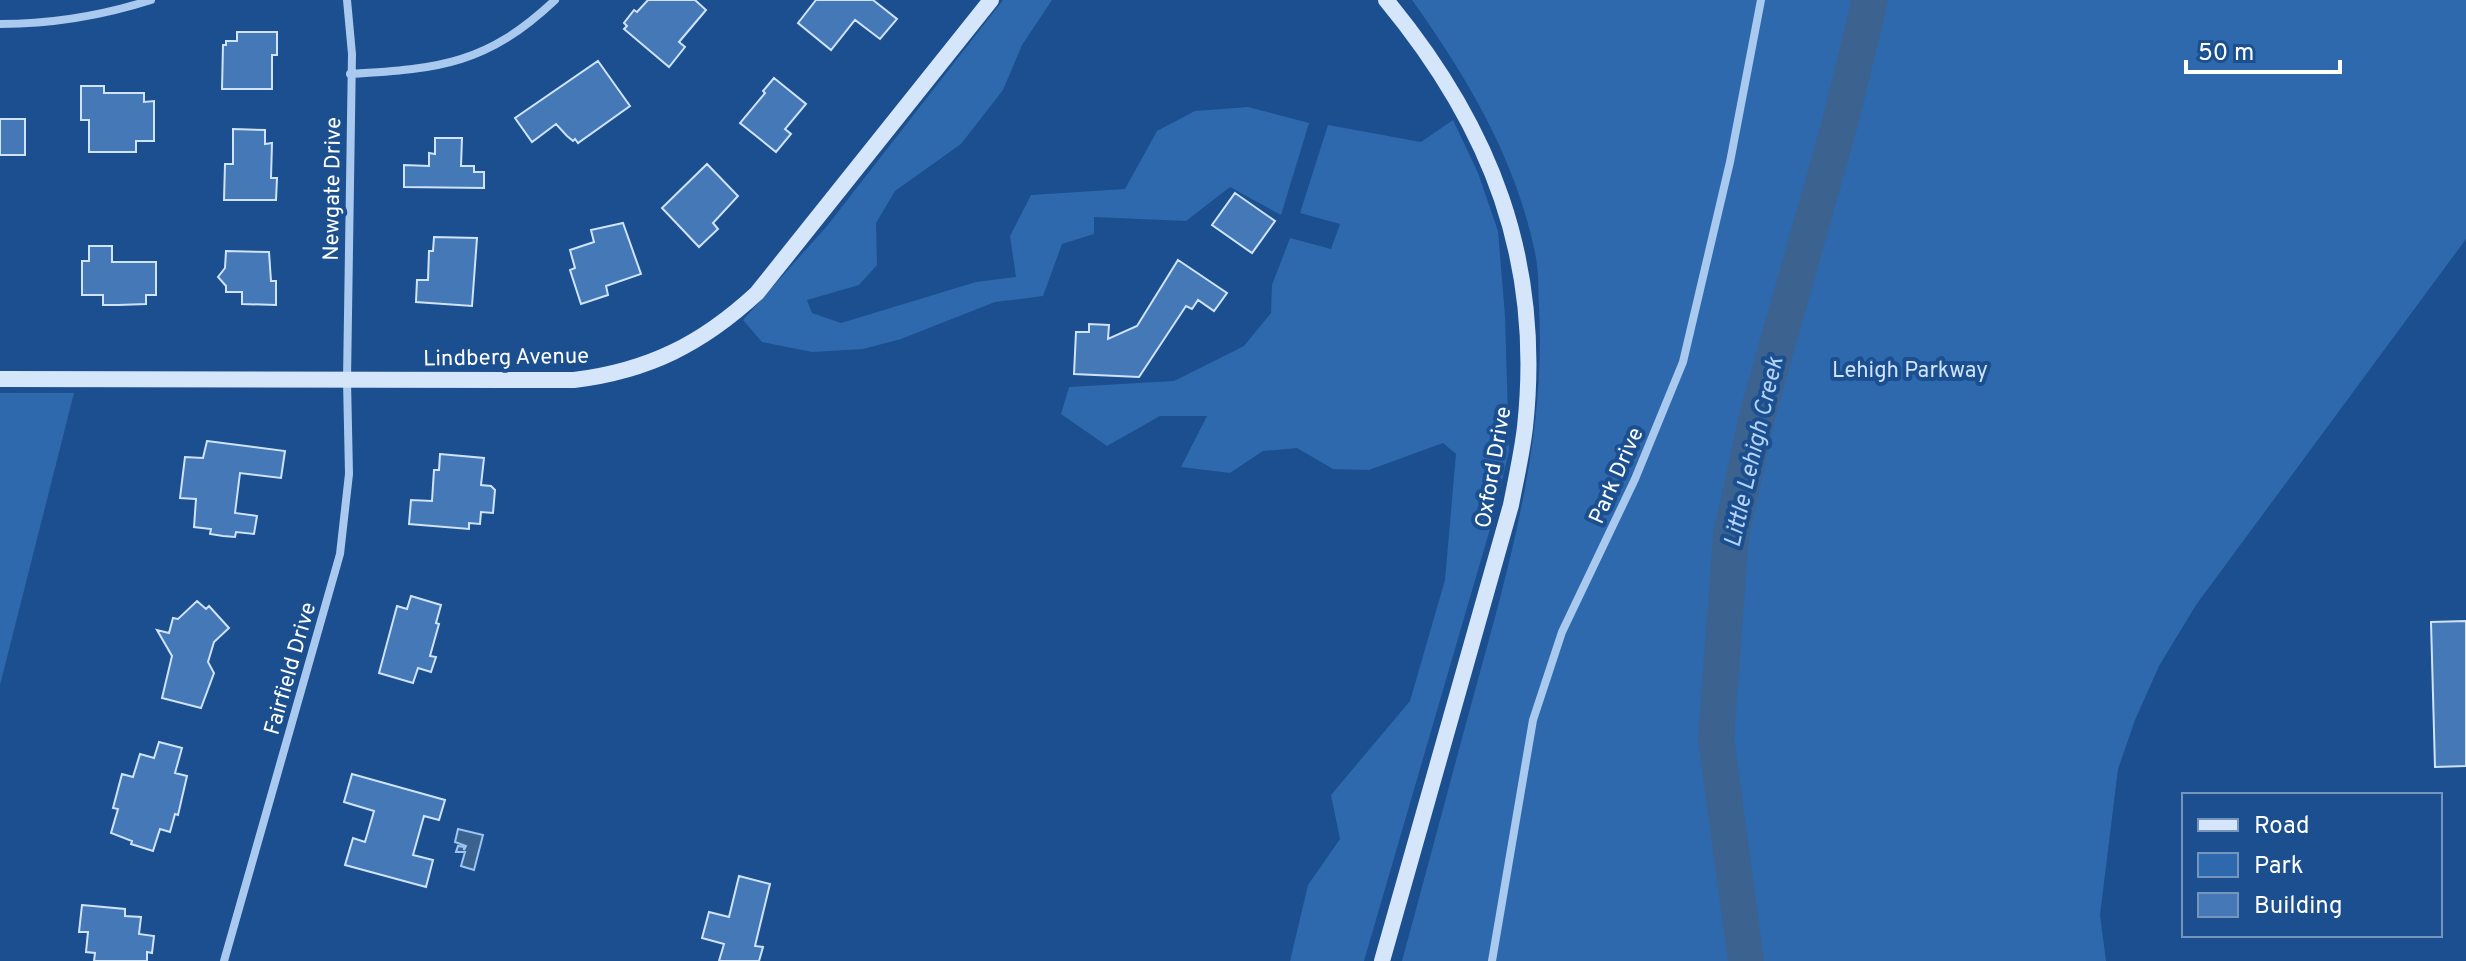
<svg xmlns="http://www.w3.org/2000/svg" width="2466" height="961" font-family="Overpass,sans-serif">
	<style>
		.green { fill: #2e69ad }
		.water { fill: #3c6290; stroke: #9cc4f0; stroke-width: 2 }
		.lines { fill: none; stroke-linecap: round; stroke-linejoin: round }
		.river { stroke: #3c6290; stroke-width: 36 }
		.building { fill: #4478b7; stroke: #cfe3fa; stroke-width: 2 }
		.street { stroke: #a9c9ee; stroke-width: 8 }
		.secondary { stroke: #d6e6fa; stroke-width: 16 }
		.labels { text-anchor: middle; stroke-width: 8; stroke-linejoin: round; paint-order: stroke }
		.street-label { font-size: 22px; fill: #fff; stroke: #1b4f8f }
		.park-label { font-size: 22px; fill: #cfe3fa; stroke: #1b4f8f }
		.water-label { font-size: 24px; font-style: italic; fill: #b5d3f5; stroke: #1b4f8f }
	</style>
	<rect width="100%" height="100%" fill="#1b4f8f"/>
	<path class="green" d="M 1003,0 L 1052,0 L 1022,45 L 1003,90 L 961,144 L 895,191 L 876,223 L 877,265 L 859,285 L 807,300 L 812,313 L 841,323 L 976,282 L 1016,277 L 1010,236 L 1031,195 L 1125,189 L 1157,131 L 1195,111 L 1248,107 L 1309,123 L 1281,215 L 1230,187 L 1186,221 L 1094,217 L 1094,234 L 1062,244 L 1043,296 L 995,302 L 901,339 L 863,349 L 812,352 L 762,342 L 743,320 L 827,226 Z
		M 1412,0 L 2466,0 L 2466,239 L 2196,605 L 2159,666 L 2135,720 L 2118,769 L 2100,915 L 2106,961 L 1402,961 C 1427,870 1451,778 1476,687 C 1510,563 1546,437 1539,307 C 1538,290 1539,270 1535,253 C 1516,159 1467,77 1412,0 Z
		M 1453,120 L 1478,173 L 1498,231 L 1505,316 L 1509,451 L 1492,522 L 1364,961 L 1290,961 L 1308,885 L 1340,839 L 1331,795 L 1410,701 L 1445,580 L 1456,454 L 1443,443 L 1369,470 L 1333,469 L 1297,448 L 1263,451 L 1230,473 L 1181,467 L 1207,416 L 1160,416 L 1107,446 L 1061,414 L 1069,387 L 1174,381 L 1244,346 L 1271,313 L 1272,285 L 1290,238 L 1331,249 L 1340,224 L 1300,213 L 1328,125 L 1421,142 Z
		M 0,393 L 74,393 L 0,685 Z"/>
	<path class="water" d="M 458,829 L 483,835 L 474,870 L 461,866 L 465,852 L 456,852 L 458,846 L 464,847 L 464,850 L 466,846 L 455,842 Z"/>
	<g class="lines">
		<path class="river" d="M 1746,961 L 1716,738 L 1731,535 L 1758,413 L 1841,119 L 1870,0"/>
	</g>
	<path class="building" d="M 648,0 L 695,0 L 706,10 L 679,42 L 685,47 L 669,67 L 624,29 L 627,26 L 624,23 L 634,10 L 637,12 Z
		M 816,0 L 873,0 L 897,19 L 880,39 L 855,20 L 831,50 L 798,23 Z
		M 237,32 L 277,32 L 277,55 L 272,55 L 272,89 L 222,89 L 223,45 L 226,45 L 226,41 L 237,41 Z
		M 598,61 L 630,106 L 578,143 L 575,139 L 573,141 L 567,136 L 556,124 L 532,142 L 515,118 Z
		M 774,78 L 806,104 L 785,129 L 791,134 L 776,152 L 740,123 L 765,93 L 763,91 Z
		M 81,86 L 104,86 L 104,93 L 144,93 L 144,102 L 154,101 L 154,141 L 136,141 L 136,152 L 89,152 L 89,120 L 81,120 Z
		M 0,119 L 25,119 L 25,155 L 0,155 Z
		M 233,129 L 265,130 L 265,144 L 272,143 L 271,178 L 277,178 L 276,200 L 224,200 L 225,164 L 233,164 Z
		M 435,138 L 462,138 L 461,166 L 474,166 L 474,172 L 484,172 L 484,188 L 404,187 L 404,165 L 429,166 L 429,153 L 435,154 Z
		M 707,164 L 738,196 L 713,223 L 718,229 L 699,247 L 662,208 Z
		M 1235,193 L 1275,221 L 1252,253 L 1212,225 Z
		M 623,223 L 641,274 L 606,286 L 608,295 L 581,304 L 570,270 L 575,268 L 570,250 L 594,242 L 591,230 Z
		M 434,237 L 477,238 L 472,306 L 416,302 L 417,280 L 428,280 L 429,251 L 433,251 Z
		M 89,246 L 112,246 L 112,262 L 156,262 L 156,295 L 146,295 L 146,304 L 118,305 L 103,305 L 103,295 L 82,295 L 82,261 L 89,261 Z
		M 226,251 L 269,252 L 271,281 L 276,281 L 276,305 L 242,304 L 242,292 L 226,292 L 226,286 L 218,277 L 225,268 Z
		M 1178,260 L 1227,293 L 1214,311 L 1198,300 L 1192,309 L 1186,306 L 1139,377 L 1074,374 L 1076,332 L 1089,332 L 1089,324 L 1109,325 L 1108,339 L 1137,326 Z
		M 207,441 L 285,451 L 281,478 L 240,473 L 235,513 L 257,516 L 254,534 L 236,532 L 235,537 L 223,536 L 210,534 L 211,529 L 194,527 L 196,499 L 180,498 L 185,457 L 203,458 Z
		M 440,454 L 484,458 L 481,485 L 491,486 L 495,490 L 493,513 L 481,512 L 480,524 L 469,523 L 469,529 L 409,524 L 411,500 L 432,501 L 434,470 L 439,470 Z
		M 411,596 L 441,605 L 436,623 L 439,624 L 430,656 L 436,657 L 431,672 L 418,668 L 413,683 L 379,673 L 397,606 L 407,609 Z
		M 197,601 L 206,609 L 209,606 L 229,628 L 214,642 L 208,662 L 214,673 L 201,708 L 162,698 L 172,656 L 157,630 L 169,633 L 173,618 L 178,619 Z
		M 2466,621 L 2466,766 L 2435,767 L 2431,622 Z
		M 159,742 L 182,748 L 175,773 L 187,776 L 178,815 L 175,814 L 170,832 L 160,829 L 153,851 L 131,844 L 132,841 L 111,833 L 118,809 L 113,808 L 122,774 L 133,777 L 140,754 L 154,758 Z
		M 352,774 L 445,800 L 439,820 L 424,816 L 413,855 L 433,860 L 426,887 L 345,865 L 353,838 L 365,842 L 374,811 L 344,802 Z
		M 739,876 L 770,884 L 755,946 L 763,947 L 759,961 L 719,961 L 724,944 L 702,938 L 709,912 L 729,917 Z
		M 82,905 L 125,909 L 125,916 L 141,917 L 139,934 L 154,936 L 152,953 L 147,952 L 147,961 L 94,961 L 95,953 L 86,952 L 88,932 L 79,932 Z"/>
	<g class="lines">
		<path class="street" d="M 0,24 C 53,24 101,16 151,0
			M 350,74 C 440,69 487,64 555,0
			M 224,961 L 340,554 L 349,474 L 347,380 L 352,54 L 347,0
			M 1492,961 L 1533,720 L 1562,632 L 1635,479 L 1683,362 L 1730,162 L 1761,0"/>
		<path class="secondary" d="M 0,379 L 574,380 C 648,371 702,344 757,293 L 991,0
			M 1382,961 L 1511,505 C 1516,479 1522,453 1525,427 C 1543,260 1491,127 1386,0"/>
	</g>
	<g class="labels">
		<g class="street-label">
			<text transform="translate(331 189) rotate(-89)" y="8">Newgate Drive</text>
			<text transform="translate(506 356) rotate(-1)" y="8">Lindberg Avenue</text>
			<text transform="translate(1492 467) rotate(-80)" y="8">Oxford Drive</text>
			<text transform="translate(1615 475) rotate(-66)" y="8">Park Drive</text>
			<text transform="translate(289 668) rotate(-74)" y="8">Fairfield Drive</text>
		</g>
		<g class="park-label">
			<text x="1910" y="377">Lehigh Parkway</text>
		</g>
		<g class="water-label">
			<text transform="translate(1753 452) rotate(-77)" y="8">Little Lehigh Creek</text>
		</g>
	</g>
	<rect x="2182" y="793" width="260" height="144" fill="#1b4f8f" stroke="#7695bc" stroke-width="2"/>
	<rect x="2198" y="819" width="40" height="12" fill="#d6e6fa" stroke="#7695bc" stroke-width="2"/>
	<text x="2254" y="833" font-size="24" fill="#ffffff">Road</text>
	<rect x="2198" y="853" width="40" height="24" fill="#2e69ad" stroke="#7695bc" stroke-width="2"/>
	<text x="2254" y="873" font-size="24" fill="#ffffff">Park</text>
	<rect x="2198" y="893" width="40" height="24" fill="#4478b7" stroke="#7695bc" stroke-width="2"/>
	<text x="2254" y="913" font-size="24" fill="#ffffff">Building</text>
	<path d="M2186 60v12h154v-12" fill="none" stroke="#ffffff" stroke-width="4"/>
	<text x="2198" y="60" font-size="24" fill="#ffffff" stroke="#1b4f8f" stroke-width="6" paint-order="stroke">50 m</text>
</svg>
